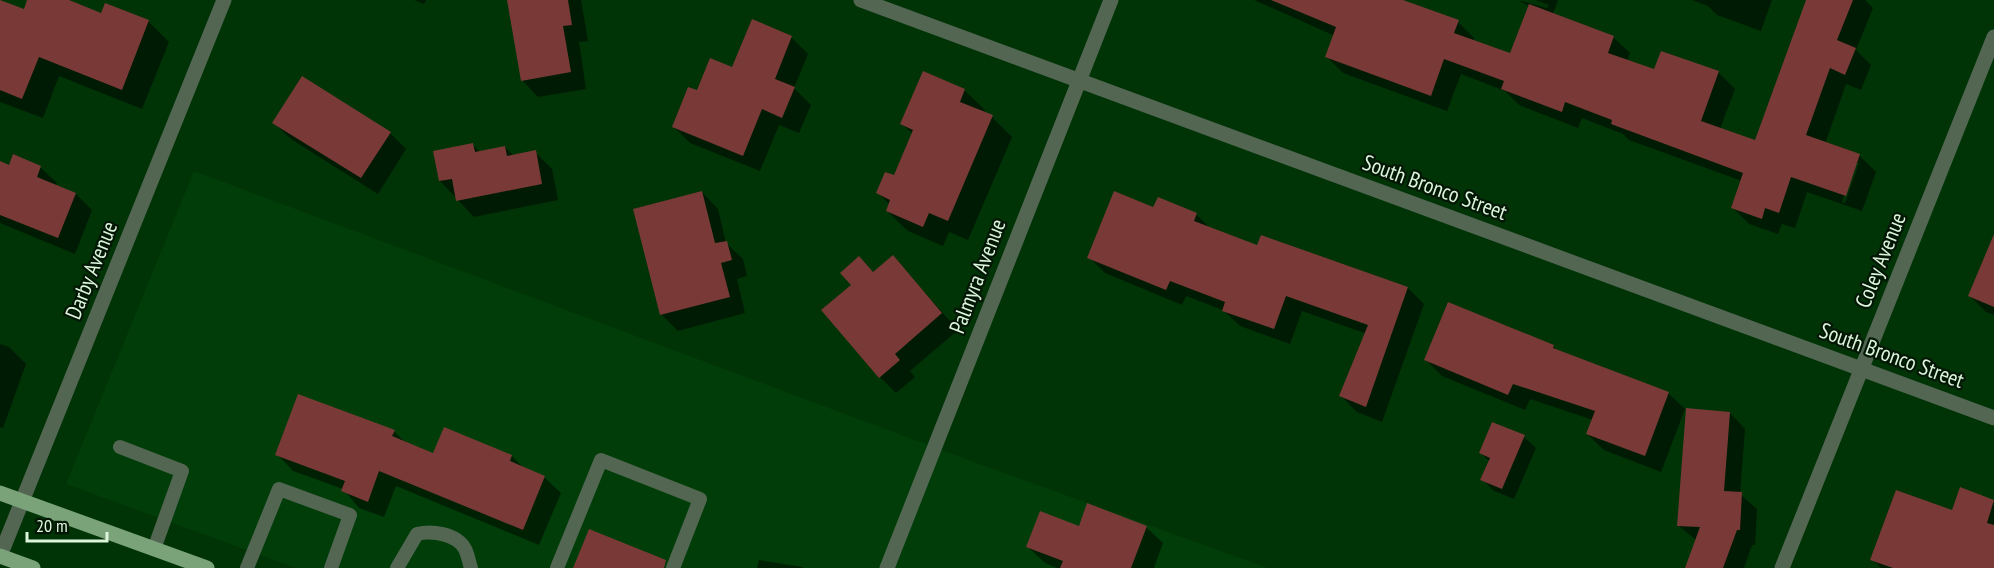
<svg xmlns="http://www.w3.org/2000/svg" width="1994" height="568" font-family="'PT Sans Narrow',sans-serif">
	<style>
		.built { fill: #013d09 }
		.shadow { fill: #0007; fill-rule: evenodd }
		.building { fill: #793a37 }
		.lines { fill: none; stroke-linecap: round; stroke-linejoin: round }
		.service { stroke: #526652; stroke-width: 14 }
		.minor { stroke: #526652; stroke-width: 15 }
		.primary { stroke: #7aa379; stroke-width: 15 }
		.labels { text-anchor: middle; stroke-width: 4.5; stroke-linejoin: round; paint-order: stroke }
		.street-label { font-size: 22px; fill: #dcf6db; stroke: #041605 }
	</style>
	<rect width="100%" height="100%" fill="#003306"/>
	<path class="built" d="M 194,171 L 974,462 L 1268,568 L 296,568 L 66,484 Z"/>
	<path class="shadow" d="M 29,0 L 64,0 L 102,15 L 148,21 L 169,42 L 142,109 L 59,76 L 43,118 L 0,102 L 0,2 L 25,11 Z
		M 414,0 L 426,0 L 424,4 Z
		M 509,0 L 581,0 L 588,41 L 579,42 L 586,89 L 538,97 L 522,80 Z
		M 1254,0 L 1399,0 L 1458,22 L 1474,38 L 1473,42 L 1511,55 L 1529,6 L 1518,0 L 1547,8 L 1549,5 L 1535,0 L 1558,0 L 1553,14 L 1613,37 L 1630,53 L 1627,61 L 1655,71 L 1718,72 L 1735,89 L 1720,129 L 1756,141 L 1808,0 L 1865,0 L 1873,8 L 1856,50 L 1871,65 L 1861,90 L 1846,84 L 1825,144 L 1860,156 L 1876,172 L 1862,211 L 1807,192 L 1795,228 L 1782,224 L 1778,234 L 1749,224 L 1733,208 L 1742,181 L 1629,140 L 1623,134 L 1582,118 L 1578,128 L 1519,105 L 1505,91 L 1461,74 L 1447,111 L 1343,73 L 1327,57 L 1335,36 ZM 1856,163 L 1859,163 L 1845,203 L 1842,202 Z
		M 1692,0 L 1772,0 L 1761,31 L 1717,15 L 1708,6 Z
		M 791,37 L 808,54 L 794,88 L 811,105 L 799,133 L 779,125 L 760,171 L 690,143 L 674,127 L 698,92 L 733,69 Z
		M 964,90 L 985,110 L 983,113 L 992,117 L 1012,137 L 968,240 L 949,232 L 943,246 L 908,231 L 887,211 L 890,205 L 878,193 L 895,177 L 913,134 L 902,124 Z
		M 274,123 L 390,133 L 406,149 L 378,194 L 291,139 Z
		M 472,144 L 480,152 L 505,147 L 514,156 L 535,152 L 552,169 L 558,200 L 474,217 L 440,181 Z
		M 0,163 L 10,167 L 40,167 L 57,183 L 56,186 L 76,194 L 92,210 L 75,254 L 0,223 Z
		M 702,192 L 718,209 L 726,243 L 743,259 L 747,276 L 737,279 L 745,313 L 678,331 L 661,314 Z
		M 1154,209 L 1196,214 L 1212,230 L 1258,247 L 1408,288 L 1424,304 L 1382,422 L 1357,412 L 1341,396 L 1367,334 L 1302,311 L 1290,344 L 1240,326 L 1223,310 L 1186,296 L 1182,305 L 1105,273 L 1089,257 Z
		M 1994,250 L 1994,315 L 1986,312 L 1970,296 Z
		M 893,257 L 958,330 L 910,371 L 915,377 L 896,393 L 880,377 Z
		M 0,344 L 9,347 L 26,364 L 3,428 L 0,427 Z
		M 1553,346 L 1559,352 L 1668,393 L 1685,409 L 1661,472 L 1604,450 L 1587,434 L 1593,420 L 1530,399 L 1525,410 L 1442,376 L 1426,360 Z
		M 1730,413 L 1745,429 L 1740,494 L 1757,509 L 1755,545 L 1752,545 L 1744,568 L 1687,568 L 1697,541 L 1678,525 Z
		M 394,431 L 407,444 L 434,455 L 512,456 L 525,469 L 544,477 L 561,493 L 539,545 L 396,486 L 384,517 L 359,508 L 343,489 L 293,471 L 277,454 Z
		M 1524,437 L 1536,448 L 1514,499 L 1494,491 L 1482,479 L 1490,462 L 1481,453 Z
		M 1961,489 L 1994,502 L 1994,568 L 1881,568 L 1872,559 L 1953,512 Z
		M 1146,527 L 1163,543 L 1154,568 L 1057,568 L 1045,563 L 1028,547 L 1080,528 Z
		M 759,560 L 802,567 L 803,568 L 757,568 Z"/>
	<path class="building" d="M 0,0 L 24,9 L 27,0 L 69,0 L 101,13 L 105,3 L 149,20 L 122,90 L 39,57 L 22,99 L 0,90 Z
		M 507,0 L 568,0 L 572,25 L 563,26 L 571,72 L 521,81 Z
		M 1271,0 L 1403,0 L 1459,20 L 1454,33 L 1510,53 L 1529,4 L 1614,36 L 1608,53 L 1654,69 L 1661,51 L 1719,71 L 1701,121 L 1755,140 L 1806,0 L 1853,0 L 1837,40 L 1856,48 L 1845,75 L 1830,68 L 1806,135 L 1860,154 L 1846,196 L 1791,177 L 1779,213 L 1765,208 L 1762,219 L 1731,208 L 1743,173 L 1611,124 L 1612,120 L 1565,102 L 1562,112 L 1501,89 L 1504,81 L 1444,59 L 1431,96 L 1325,57 L 1336,27 Z
		M 752,19 L 792,36 L 775,79 L 795,87 L 782,118 L 762,109 L 743,156 L 672,127 L 688,87 L 697,90 L 710,58 L 732,67 Z
		M 923,71 L 965,89 L 960,102 L 993,115 L 948,221 L 929,213 L 923,227 L 886,211 L 890,200 L 876,193 L 885,172 L 894,175 L 913,130 L 900,124 Z
		M 302,76 L 391,132 L 361,178 L 272,123 Z
		M 473,143 L 475,152 L 505,146 L 507,156 L 536,150 L 542,184 L 456,201 L 452,179 L 439,181 L 433,151 Z
		M 13,154 L 41,166 L 37,177 L 76,193 L 58,238 L 0,215 L 0,161 L 9,165 Z
		M 702,191 L 715,243 L 727,241 L 732,260 L 721,263 L 730,297 L 660,315 L 633,209 Z
		M 1114,191 L 1153,207 L 1158,197 L 1197,213 L 1194,221 L 1257,245 L 1261,235 L 1408,287 L 1366,407 L 1339,396 L 1368,325 L 1286,296 L 1274,329 L 1222,311 L 1225,302 L 1170,281 L 1166,290 L 1087,258 Z
		M 1994,234 L 1994,307 L 1968,296 Z
		M 893,255 L 942,313 L 895,354 L 900,360 L 879,378 L 821,310 L 851,285 L 840,273 L 859,256 L 873,272 Z
		M 1448,302 L 1554,345 L 1553,348 L 1669,392 L 1645,456 L 1586,434 L 1595,411 L 1513,384 L 1508,395 L 1424,360 Z
		M 298,394 L 395,430 L 392,436 L 433,453 L 444,427 L 512,455 L 510,461 L 545,476 L 523,530 L 379,471 L 368,502 L 341,491 L 345,481 L 275,455 Z
		M 1686,408 L 1730,412 L 1724,491 L 1742,492 L 1740,530 L 1737,530 L 1723,568 L 1685,568 L 1700,527 L 1677,526 Z
		M 1492,422 L 1525,435 L 1502,489 L 1480,480 L 1490,458 L 1479,453 Z
		M 1960,487 L 1994,500 L 1987,523 L 1994,525 L 1994,568 L 1893,568 L 1870,560 L 1896,490 L 1952,510 Z
		M 1087,503 L 1147,526 L 1131,568 L 1060,568 L 1063,561 L 1026,547 L 1040,511 L 1079,526 Z
		M 589,529 L 666,560 L 664,568 L 573,568 Z"/>
	<g class="lines">
		<path class="service" d="M 120,447 L 182,471 L 154,549
			M 247,568 L 279,489 L 350,515 L 331,568
			M 397,568 L 417,534 C 432,530 457,534 465,549 C 468,555 469,562 471,568
			M 557,568 L 601,460 L 700,499 L 673,568"/>
		<path class="minor" d="M 861,0 L 1994,418
			M 0,556 L 224,0
			M 887,568 L 1111,0
			M 1782,568 L 1994,37"/>
		<path class="primary" d="M 0,493 L 207,568
			M 0,556 L 33,568"/>
	</g>
	<g class="labels">
		<g class="street-label">
			<text transform="translate(1435 187) rotate(20)" y="8">South Bronco Street</text>
			<text transform="translate(1880 260) rotate(-68)" y="8">Coley Avenue</text>
			<text transform="translate(91 270) rotate(-68)" y="8">Darby Avenue</text>
			<text transform="translate(977 276) rotate(-69)" y="8">Palmyra Avenue</text>
			<text transform="translate(1892 355) rotate(20)" y="8">South Bronco Street</text>
		</g>
	</g>
	<path d="M27 532v9h80v-9" fill="none" stroke="#dcf6db" stroke-width="3"/>
	<text x="36" y="532" font-size="18" fill="#dcf6db" stroke="#041605" stroke-width="4.5" paint-order="stroke">20 m</text>
</svg>
